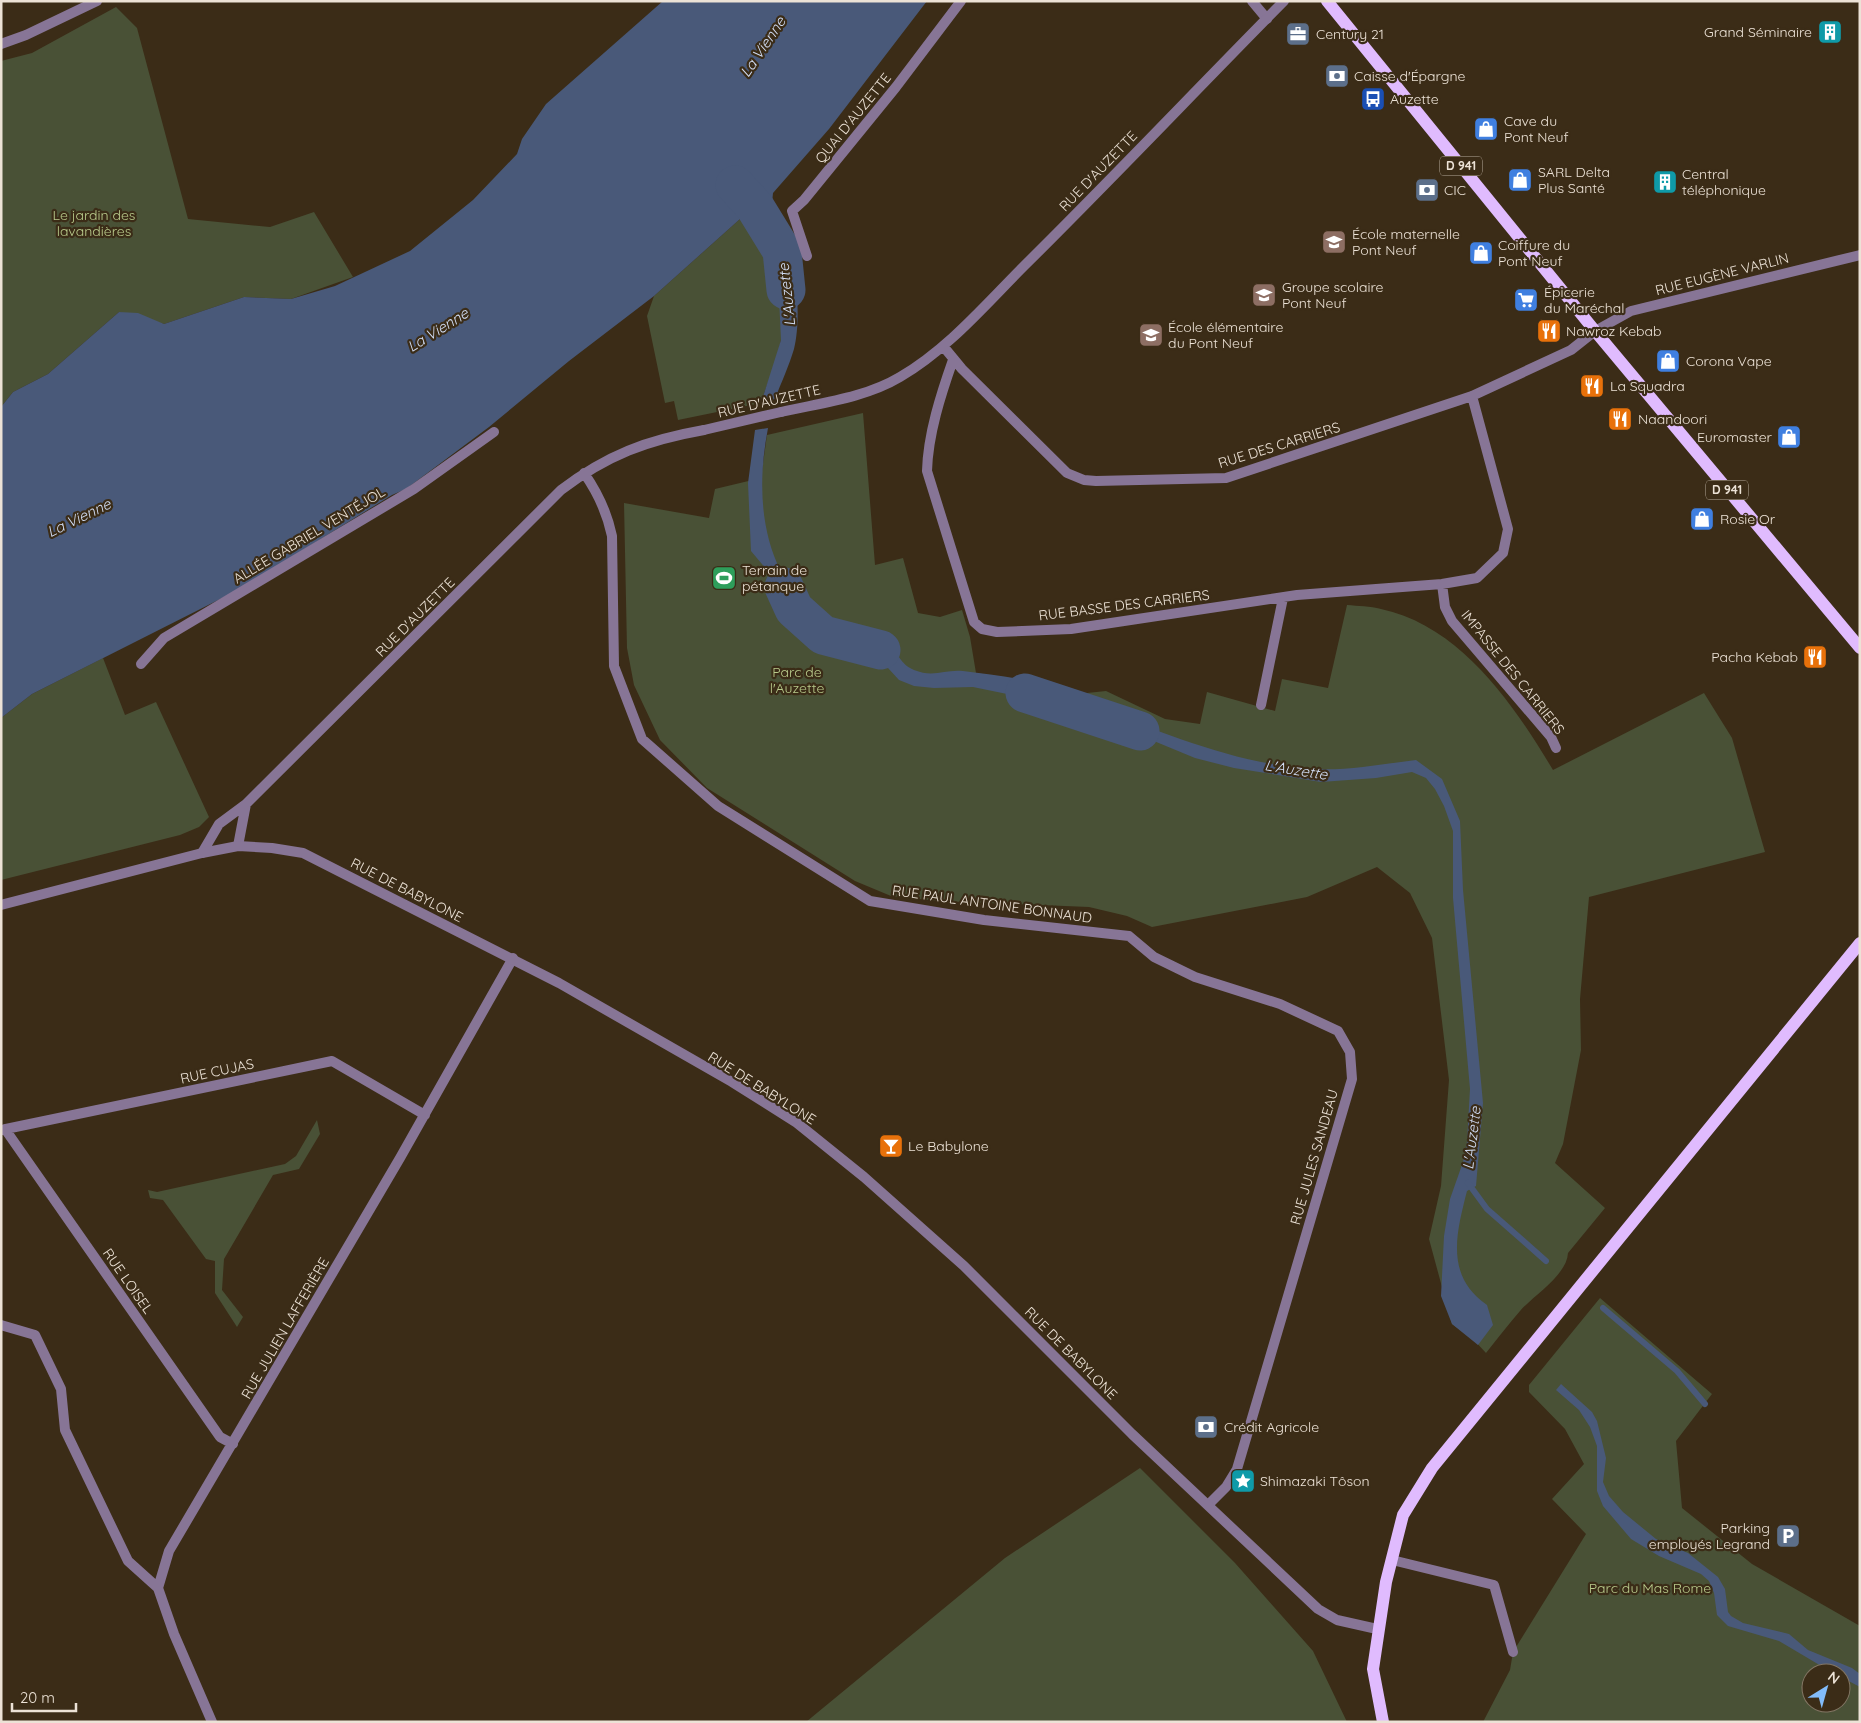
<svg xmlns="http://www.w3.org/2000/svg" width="1861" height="1723" font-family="Quicksand,sans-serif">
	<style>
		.green { fill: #495136; fill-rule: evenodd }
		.water { fill: #495979 }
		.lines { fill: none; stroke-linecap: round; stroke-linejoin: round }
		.stream { stroke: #495979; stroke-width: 6 }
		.river { stroke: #495979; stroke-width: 39 }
		.pedestrian { stroke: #877596; stroke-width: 10 }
		.minor { stroke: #877596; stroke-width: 10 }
		.tertiary { stroke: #877596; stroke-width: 10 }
		.primary { stroke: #e0bbfe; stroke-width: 12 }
		.labels { text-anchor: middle; stroke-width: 4.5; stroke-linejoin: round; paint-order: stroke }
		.shield { fill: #3b2c17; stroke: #b7ab9d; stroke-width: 1 }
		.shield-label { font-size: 12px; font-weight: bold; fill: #ece2d6 }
		.poi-label { font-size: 14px; fill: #ece2d6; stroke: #3b2c17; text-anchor: start }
		.street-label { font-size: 14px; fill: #ece2d6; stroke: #3b2c17 }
		.park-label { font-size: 14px; fill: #b9cb8c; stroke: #3b2c17 }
		.water-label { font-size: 15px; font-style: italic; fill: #d2def6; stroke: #3b2c17 }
	</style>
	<rect width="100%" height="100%" fill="#3b2c17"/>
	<path class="green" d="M 116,7 L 137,28 L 188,219 L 270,227 L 314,212 L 353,277 L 291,299 L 244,297 L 164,324 L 119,312 L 48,374 L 13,392 L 1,407 L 1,61 L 32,53 Z
		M 740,219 C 749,220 758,222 763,230 C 776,250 785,317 781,340 C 777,361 767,383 761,403 L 678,420 L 674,401 L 665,403 L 647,316 L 654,296 Z
		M 863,413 L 875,565 L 903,558 L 918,613 L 940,617 L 962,610 L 970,637 L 976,673 L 1029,681 L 1057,692 L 1087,693 L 1106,691 L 1165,719 L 1200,724 L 1207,692 L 1275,711 L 1282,679 L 1328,688 L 1347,605 C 1358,606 1370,606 1381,609 C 1461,626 1514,705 1553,770 L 1704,693 L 1732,738 L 1765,852 L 1589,897 L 1580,999 L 1581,1050 L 1563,1144 L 1555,1163 L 1605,1208 L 1568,1253 C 1567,1275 1534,1295 1520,1311 C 1508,1325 1497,1339 1486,1353 L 1473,1339 L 1452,1324 L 1429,1239 L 1441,1186 L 1449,1080 L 1432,938 L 1410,893 L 1377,867 L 1307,897 L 1152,927 L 1127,916 L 1089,907 L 938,901 L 891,896 L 855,881 L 707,788 L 660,740 L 634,685 L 627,648 L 624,503 L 709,518 L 715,489 L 761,478 L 767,435 Z
		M 103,658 L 125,715 L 156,702 L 209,817 L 199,827 L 180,835 L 1,880 L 1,718 L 32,694 Z
		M 317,1120 L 320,1134 L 299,1169 L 273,1175 L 224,1259 L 222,1290 L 243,1317 L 237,1327 L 215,1293 L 215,1261 L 206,1259 L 163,1200 L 150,1198 L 148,1190 L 157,1192 L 285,1164 L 296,1156 Z
		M 1600,1298 L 1712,1394 L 1676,1441 L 1682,1508 L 1752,1564 L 1860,1626 L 1860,1722 L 1483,1722 L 1510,1670 L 1513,1652 L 1586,1534 L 1552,1499 L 1584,1464 L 1565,1429 L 1529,1392 L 1529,1385 ZM 1811,1673 L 1841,1673 L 1841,1703 L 1811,1703 Z
		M 1140,1468 L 1235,1563 L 1313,1651 L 1347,1722 L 806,1722 L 1005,1558 Z"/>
	<path class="water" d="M 663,1 L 927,1 L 829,129 L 773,193 L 772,203 L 778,216 L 763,229 L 749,220 L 740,219 L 654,296 L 569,361 L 489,427 L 406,489 L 392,495 L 238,590 L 32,694 L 1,718 L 1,407 L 13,392 L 48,374 L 119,312 L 138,313 L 164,324 L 244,297 L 291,299 L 335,286 L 410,251 L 473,200 L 517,154 L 522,139 L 546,104 Z
		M 785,231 C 796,261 802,317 794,349 C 789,366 781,383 775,399 L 761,403 L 781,340 L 779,297 L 769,244 Z
		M 768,428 C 754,501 763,574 822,623 L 806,632 L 790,615 L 771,575 L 751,551 L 748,483 L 755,430 Z
		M 838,632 L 889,642 C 898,653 900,664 914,670 C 934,678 945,669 963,671 C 984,674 1008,676 1028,681 C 1046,686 1054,692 1073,692 L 1076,716 L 1041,701 L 973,687 L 934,688 L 914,686 L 899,680 L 877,656 L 820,642 Z
		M 1090,706 C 1167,733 1230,763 1313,769 C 1347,771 1382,764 1416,760 L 1442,779 L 1460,821 L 1463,890 L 1483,1103 L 1476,1186 L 1467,1191 C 1456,1234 1445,1276 1487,1305 L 1493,1325 L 1478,1345 L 1452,1324 L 1441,1296 L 1444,1236 L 1450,1199 L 1463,1162 L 1467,1142 L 1470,1089 L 1453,898 L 1453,831 L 1444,806 L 1435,789 L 1426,778 L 1412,772 L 1376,778 L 1321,782 L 1234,768 L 1195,758 L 1149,739 L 1087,721 Z
		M 1561,1384 L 1592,1412 L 1597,1421 L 1606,1458 L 1603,1482 L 1609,1496 L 1623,1512 L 1656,1539 L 1688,1553 L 1718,1577 L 1725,1589 L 1728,1612 L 1731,1616 L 1743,1623 L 1789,1634 L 1808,1650 L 1852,1668 L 1860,1674 L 1860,1687 L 1841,1677 L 1841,1673 L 1833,1673 L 1779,1641 L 1728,1626 L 1717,1615 L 1714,1593 L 1709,1581 L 1701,1574 L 1659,1556 L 1631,1539 L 1603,1506 L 1597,1491 L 1597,1446 L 1590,1427 L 1579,1410 L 1556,1390 Z"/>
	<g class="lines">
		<path class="stream" d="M 1468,1183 L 1487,1209 L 1546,1261
			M 1603,1308 L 1677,1371 L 1705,1404"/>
		<path class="river" d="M 735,185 L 755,207 L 782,251 L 786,290
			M 784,587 L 794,609 L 823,635 L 881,650
			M 1025,693 L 1140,731"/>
		<path class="pedestrian" d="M 1252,1 L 1267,19
			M 704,430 L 781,412"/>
		<path class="minor" d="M 1,44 L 26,35 L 97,1
			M 807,256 L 792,211 L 804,200 L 896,87 L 961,1
			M 943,346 L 962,369 L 1067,473 L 1084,480 L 1096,481 L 1226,478 L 1472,396 L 1571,350 L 1595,331
			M 953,360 C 941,394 928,434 927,471 L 974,622 L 982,629 L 997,632 L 1071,629 L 1297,595 L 1442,584 L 1477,578 L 1503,553 L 1508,529 L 1472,396
			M 781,412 C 820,403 865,398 900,377 C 948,349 985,305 1024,266 C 1112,179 1197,89 1284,1
			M 584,473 C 598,493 607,512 612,536 L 614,666 L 642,739 L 718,806 L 870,901 L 984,920 L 1129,936 L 1154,957 L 1195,977 L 1280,1004 L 1338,1031 L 1350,1052 L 1352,1079 L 1237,1469 L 1226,1487 L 1209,1504
			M 1442,584 L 1445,607 L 1452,621 L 1551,737 L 1556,748
			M 141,664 L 164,638 L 414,489 L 494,432
			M 1261,705 L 1283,598
			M 238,846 L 246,804
			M 202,853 L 219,824 L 246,804 L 561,490 C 607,455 647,440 704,430
			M 5,1129 L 220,1437 L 233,1444
			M 1,1130 L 332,1061 L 425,1115
			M 1,1325 L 35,1335 L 61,1389 L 65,1430 L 128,1561 L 158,1588
			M 1392,1560 L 1494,1585 L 1513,1652
			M 212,1722 L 174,1634 L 158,1588 L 169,1551 L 400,1158 L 513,958"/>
		<path class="tertiary" d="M 1595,331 L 1631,311 L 1860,255
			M 1,905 L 202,853 L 238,846 L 272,848 L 303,853 L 559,983 L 732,1082 L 797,1123 L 864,1177 L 964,1266 L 1132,1434 L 1318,1609 L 1337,1620 L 1377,1629"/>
		<path class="primary" d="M 1327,1 L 1595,331 L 1860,648
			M 1383,1722 L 1373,1669 L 1386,1582 L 1403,1515 L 1432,1468 L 1860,943"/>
	</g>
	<defs>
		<symbol id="building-square" viewBox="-11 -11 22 22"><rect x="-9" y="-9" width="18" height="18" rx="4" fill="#0f9aa8" stroke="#3b2c17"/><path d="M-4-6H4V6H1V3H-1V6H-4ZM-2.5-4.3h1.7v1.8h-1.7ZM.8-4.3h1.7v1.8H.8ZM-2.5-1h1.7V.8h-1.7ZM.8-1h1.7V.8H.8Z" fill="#fff"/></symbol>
		<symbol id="office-square" viewBox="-11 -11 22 22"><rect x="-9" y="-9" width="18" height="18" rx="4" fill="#5c6f8a" stroke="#3b2c17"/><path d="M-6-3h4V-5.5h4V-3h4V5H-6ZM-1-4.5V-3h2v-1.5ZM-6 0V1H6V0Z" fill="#fff"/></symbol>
		<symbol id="bank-square" viewBox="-11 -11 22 22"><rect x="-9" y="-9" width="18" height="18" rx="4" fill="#5c6f8a" stroke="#3b2c17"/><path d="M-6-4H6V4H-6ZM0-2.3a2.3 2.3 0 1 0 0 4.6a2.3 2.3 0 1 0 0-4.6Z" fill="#fff"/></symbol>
		<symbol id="bus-square" viewBox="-11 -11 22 22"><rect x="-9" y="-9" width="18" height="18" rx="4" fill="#1a4fb4" stroke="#3b2c17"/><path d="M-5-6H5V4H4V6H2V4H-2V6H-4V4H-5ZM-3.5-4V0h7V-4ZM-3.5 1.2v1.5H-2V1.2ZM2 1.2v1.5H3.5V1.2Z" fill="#fff"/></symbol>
		<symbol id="shop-square" viewBox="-11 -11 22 22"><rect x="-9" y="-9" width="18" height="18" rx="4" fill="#3f7fe0" stroke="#3b2c17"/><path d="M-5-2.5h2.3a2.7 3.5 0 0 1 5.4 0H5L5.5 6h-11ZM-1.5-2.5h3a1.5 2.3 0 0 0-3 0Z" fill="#fff"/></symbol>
		<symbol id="school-square" viewBox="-11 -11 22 22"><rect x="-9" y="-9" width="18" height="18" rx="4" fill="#8d6e63" stroke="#3b2c17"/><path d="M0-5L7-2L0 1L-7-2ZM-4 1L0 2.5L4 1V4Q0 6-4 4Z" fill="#fff"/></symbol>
		<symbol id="supermarket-square" viewBox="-11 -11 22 22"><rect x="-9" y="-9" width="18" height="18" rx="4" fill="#3f7fe0" stroke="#3b2c17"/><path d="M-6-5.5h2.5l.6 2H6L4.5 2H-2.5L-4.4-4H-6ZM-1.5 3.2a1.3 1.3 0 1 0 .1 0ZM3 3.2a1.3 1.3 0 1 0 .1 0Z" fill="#fff"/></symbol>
		<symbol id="restaurant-square" viewBox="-11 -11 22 22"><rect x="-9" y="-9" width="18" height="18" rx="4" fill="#e8710a" stroke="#3b2c17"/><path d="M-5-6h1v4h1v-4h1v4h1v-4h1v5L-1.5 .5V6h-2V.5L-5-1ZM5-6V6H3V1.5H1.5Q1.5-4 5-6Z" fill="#fff"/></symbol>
		<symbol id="stadium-square" viewBox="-11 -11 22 22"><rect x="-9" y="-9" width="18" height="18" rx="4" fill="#2e9e5b" stroke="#3b2c17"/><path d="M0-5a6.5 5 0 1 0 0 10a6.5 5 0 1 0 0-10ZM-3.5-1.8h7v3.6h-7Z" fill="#fff"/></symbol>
		<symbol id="bar-square" viewBox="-11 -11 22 22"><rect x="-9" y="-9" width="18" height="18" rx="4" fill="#e8710a" stroke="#3b2c17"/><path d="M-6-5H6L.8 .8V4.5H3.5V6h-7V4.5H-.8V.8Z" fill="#fff"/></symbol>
		<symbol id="sight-square" viewBox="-11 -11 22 22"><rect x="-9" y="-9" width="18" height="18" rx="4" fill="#0f9aa8" stroke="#3b2c17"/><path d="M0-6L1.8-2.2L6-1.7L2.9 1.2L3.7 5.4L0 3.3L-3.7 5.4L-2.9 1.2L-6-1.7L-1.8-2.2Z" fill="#fff"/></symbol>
		<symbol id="parking-square" viewBox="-11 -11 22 22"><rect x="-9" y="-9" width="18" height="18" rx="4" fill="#5c6f8a" stroke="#3b2c17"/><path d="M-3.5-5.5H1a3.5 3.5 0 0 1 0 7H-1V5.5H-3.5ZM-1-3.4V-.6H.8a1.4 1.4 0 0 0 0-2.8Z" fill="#fff"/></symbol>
	</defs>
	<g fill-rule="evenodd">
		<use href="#building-square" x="1816" y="18" width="28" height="28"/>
		<use href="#office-square" x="1284" y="20" width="28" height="28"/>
		<use href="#bank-square" x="1323" y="62" width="28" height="28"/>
		<use href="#bus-square" x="1359" y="85" width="28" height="28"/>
		<use href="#shop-square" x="1472" y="115" width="28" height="28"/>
		<use href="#shop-square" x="1506" y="166" width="28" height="28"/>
		<use href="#building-square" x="1651" y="168" width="28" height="28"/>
		<use href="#bank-square" x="1413" y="176" width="28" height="28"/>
		<use href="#school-square" x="1320" y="228" width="28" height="28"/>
		<use href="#shop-square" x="1467" y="239" width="28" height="28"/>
		<use href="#school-square" x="1250" y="281" width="28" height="28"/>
		<use href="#supermarket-square" x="1512" y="286" width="28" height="28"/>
		<use href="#restaurant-square" x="1535" y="317" width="28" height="28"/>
		<use href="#school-square" x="1137" y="321" width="28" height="28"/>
		<use href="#shop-square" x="1654" y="347" width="28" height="28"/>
		<use href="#restaurant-square" x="1578" y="372" width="28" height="28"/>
		<use href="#restaurant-square" x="1606" y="405" width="28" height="28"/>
		<use href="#shop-square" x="1775" y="423" width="28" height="28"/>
		<use href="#shop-square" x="1688" y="505" width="28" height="28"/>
		<use href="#stadium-square" x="710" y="564" width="28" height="28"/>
		<use href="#restaurant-square" x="1801" y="643" width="28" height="28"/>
		<use href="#bar-square" x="877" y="1132" width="28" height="28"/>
		<use href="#bank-square" x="1192" y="1413" width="28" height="28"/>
		<use href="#sight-square" x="1229" y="1467" width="28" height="28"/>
		<use href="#parking-square" x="1774" y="1522" width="28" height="28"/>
	</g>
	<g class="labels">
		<g class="shield">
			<rect x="1440" y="156.5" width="42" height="19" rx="4"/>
			<rect x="1706" y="480.5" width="42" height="19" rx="4"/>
		</g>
		<g class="shield-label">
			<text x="1461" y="170">D 941</text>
			<text x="1727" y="494">D 941</text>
		</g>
		<g class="poi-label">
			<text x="1812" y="37" text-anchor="end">Grand Séminaire</text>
			<text x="1316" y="39">Century 21</text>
			<text x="1354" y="81">Caisse d'Épargne</text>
			<text x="1390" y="104">Auzette</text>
			<text x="1504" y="126">Cave du<tspan x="1504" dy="16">Pont Neuf</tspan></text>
			<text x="1538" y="177">SARL Delta<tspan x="1538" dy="16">Plus Santé</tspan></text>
			<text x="1682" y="179">Central<tspan x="1682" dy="16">téléphonique</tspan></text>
			<text x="1444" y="195">CIC</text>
			<text x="1352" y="239">École maternelle<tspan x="1352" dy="16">Pont Neuf</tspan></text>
			<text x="1498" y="250">Coiffure du<tspan x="1498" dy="16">Pont Neuf</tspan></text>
			<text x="1282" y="292">Groupe scolaire<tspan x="1282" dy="16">Pont Neuf</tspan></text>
			<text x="1544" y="297">Épicerie<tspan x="1544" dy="16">du Maréchal</tspan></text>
			<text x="1168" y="332">École élémentaire<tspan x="1168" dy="16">du Pont Neuf</tspan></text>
			<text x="1566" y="336">Nawroz Kebab</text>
			<text x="1686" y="366">Corona Vape</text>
			<text x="1610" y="391">La Squadra</text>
			<text x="1638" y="424">Naandoori</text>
			<text x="1772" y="442" text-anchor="end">Euromaster</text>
			<text x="1720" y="524">Rosie Or</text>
			<text x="742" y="575">Terrain de<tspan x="742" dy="16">pétanque</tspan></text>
			<text x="1798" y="662" text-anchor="end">Pacha Kebab</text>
			<text x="908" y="1151">Le Babylone</text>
			<text x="1224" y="1432">Crédit Agricole</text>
			<text x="1260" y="1486">Shimazaki Tôson</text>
			<text x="1770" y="1533" text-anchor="end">Parking<tspan x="1770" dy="16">employés Legrand</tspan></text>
		</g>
		<g class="street-label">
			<text transform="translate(853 118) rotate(-51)" y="5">QUAI D'AUZETTE</text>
			<text transform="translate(1098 171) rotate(-46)" y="5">RUE D'AUZETTE</text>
			<text transform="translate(1722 274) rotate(-14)" y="5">RUE EUGÈNE VARLIN</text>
			<text transform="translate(769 401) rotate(-13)" y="5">RUE D'AUZETTE</text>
			<text transform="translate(1279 445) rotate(-17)" y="5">RUE DES CARRIERS</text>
			<text transform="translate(309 535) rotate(-31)" y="5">ALLÉE GABRIEL VENTÉJOL</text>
			<text transform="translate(1124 605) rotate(-7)" y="5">RUE BASSE DES CARRIERS</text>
			<text transform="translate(415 617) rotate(-45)" y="5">RUE D'AUZETTE</text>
			<text transform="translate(1513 672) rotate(51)" y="5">IMPASSE DES CARRIERS</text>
			<text transform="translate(407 890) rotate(27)" y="5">RUE DE BABYLONE</text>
			<text transform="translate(992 904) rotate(8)" y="5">RUE PAUL ANTOINE BONNAUD</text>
			<text transform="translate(217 1071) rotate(-12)" y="5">RUE CUJAS</text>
			<text transform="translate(762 1088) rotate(32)" y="5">RUE DE BABYLONE</text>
			<text transform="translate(1314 1157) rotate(-74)" y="5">RUE JULES SANDEAU</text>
			<text transform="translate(128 1281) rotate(55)" y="5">RUE LOISEL</text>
			<text transform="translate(285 1328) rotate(-60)" y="5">RUE JULIEN LAFFERIÈRE</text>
			<text transform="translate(1071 1353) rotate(45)" y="5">RUE DE BABYLONE</text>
		</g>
		<g class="park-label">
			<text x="94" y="220">Le jardin des<tspan x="94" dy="16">lavandières</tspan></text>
			<text x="797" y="677">Parc de<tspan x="797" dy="16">l'Auzette</tspan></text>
			<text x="1650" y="1593">Parc du Mas Rome</text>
		</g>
		<g class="water-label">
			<text transform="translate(763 47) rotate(-56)" y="5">La Vienne</text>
			<text transform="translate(787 295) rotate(-96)" y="5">L'Auzette</text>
			<text transform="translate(438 330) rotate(-32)" y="5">La Vienne</text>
			<text transform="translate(79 518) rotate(-26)" y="5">La Vienne</text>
			<text transform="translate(1296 770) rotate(9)" y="5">L'Auzette</text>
			<text transform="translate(1472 1138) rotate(-83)" y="5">L'Auzette</text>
		</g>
	</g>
	<rect width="1861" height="1723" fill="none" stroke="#ece2d6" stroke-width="5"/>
	<g transform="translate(1826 1688) rotate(37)"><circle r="24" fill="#3b2c17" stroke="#827563"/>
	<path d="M0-4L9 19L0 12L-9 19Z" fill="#82bcfa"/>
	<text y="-8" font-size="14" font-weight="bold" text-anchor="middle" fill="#ece2d6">N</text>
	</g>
	<path d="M12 1703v8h64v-8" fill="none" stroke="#ece2d6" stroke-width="2.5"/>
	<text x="20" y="1703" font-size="15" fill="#ece2d6" stroke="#3b2c17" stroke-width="4" paint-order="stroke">20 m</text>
</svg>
